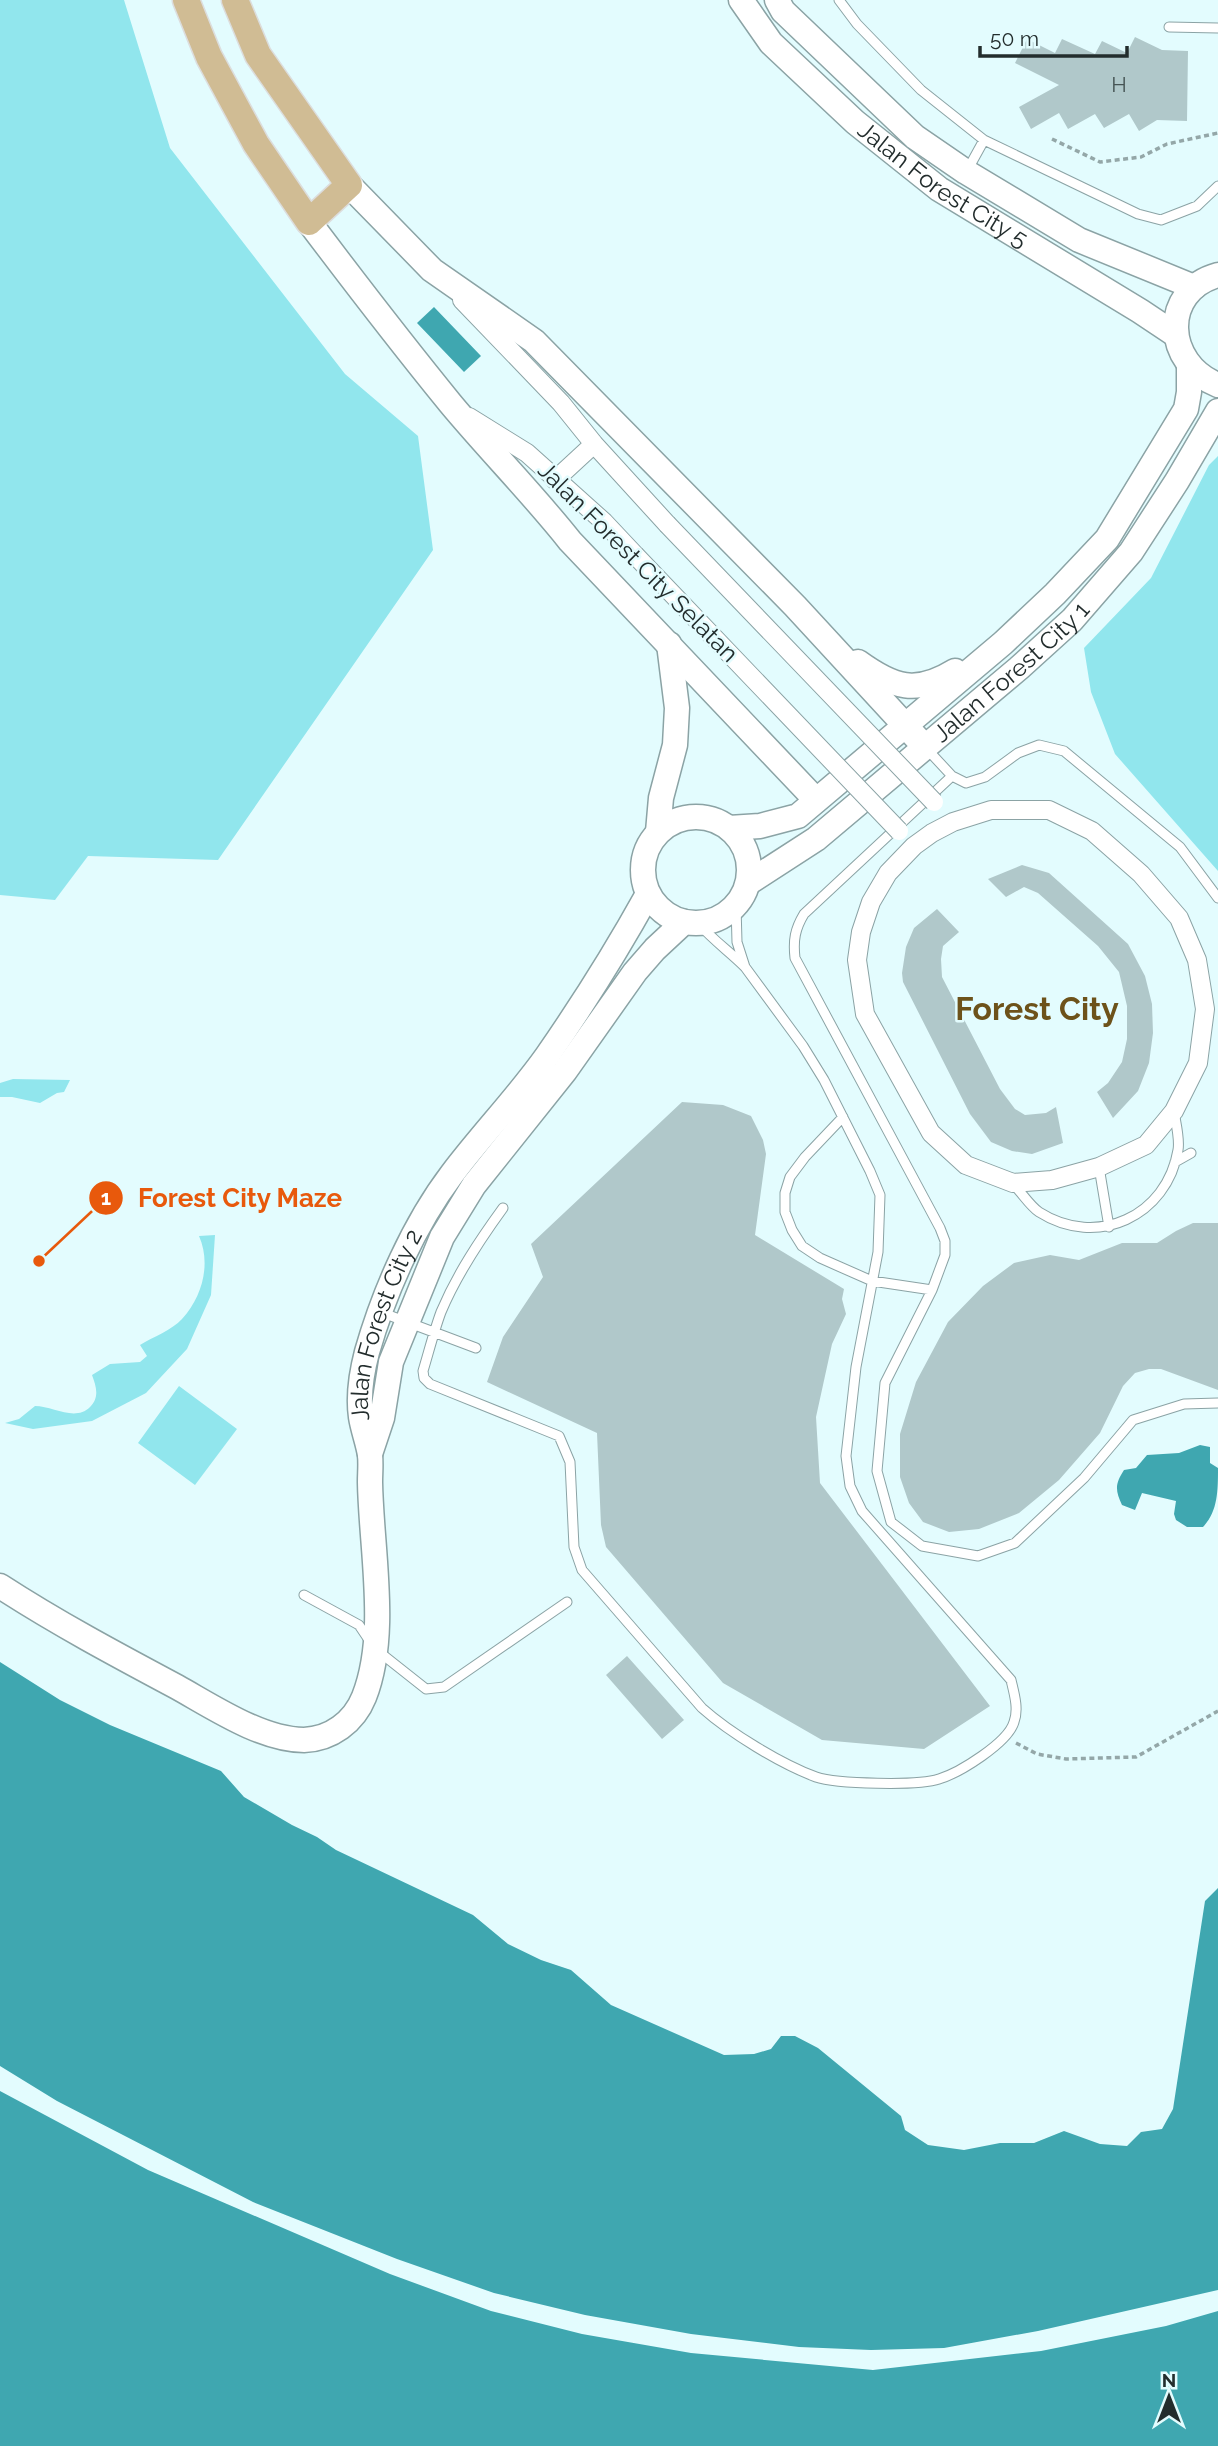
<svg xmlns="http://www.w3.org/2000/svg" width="1218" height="2446" font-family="Raleway,sans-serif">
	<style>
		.green { fill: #91e6ed }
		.water { fill: #3fa7b0 }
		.building { fill: #b0c8ca }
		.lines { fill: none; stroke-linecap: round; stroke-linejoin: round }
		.lane-casing { stroke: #8ba3a5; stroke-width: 11 }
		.street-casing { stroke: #8ba3a5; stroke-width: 20 }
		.secondary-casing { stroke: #8ba3a5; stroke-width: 27 }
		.primary-casing { stroke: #dcdddd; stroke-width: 29 }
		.path { stroke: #94a7a8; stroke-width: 3.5; stroke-dasharray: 5 3.5; stroke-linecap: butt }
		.lane { stroke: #fff; stroke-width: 9 }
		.street { stroke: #fff; stroke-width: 18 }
		.secondary { stroke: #fff; stroke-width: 24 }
		.primary { stroke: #d0bc94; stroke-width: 26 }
		.street-bridge-casing { stroke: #8ba3a5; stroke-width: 20; stroke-linecap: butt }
		.street-bridge { stroke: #fff; stroke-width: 18 }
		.labels { text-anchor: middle; stroke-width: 5; stroke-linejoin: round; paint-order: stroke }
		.number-label { font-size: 21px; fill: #465454 }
		.street-label { font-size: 24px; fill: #232d2d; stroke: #e3fcfe }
		.district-label { font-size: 32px; font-weight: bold; fill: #6d521a; stroke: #e3fcfe }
		.leader { fill: none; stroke: #e8590c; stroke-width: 2.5 }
		.callout-dot { fill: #e8590c; stroke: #e3fcfe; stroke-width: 2.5 }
		.mark-label { font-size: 21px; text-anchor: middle; font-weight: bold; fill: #fff }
		.callout-label { font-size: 26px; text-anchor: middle; font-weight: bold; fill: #e8590c; stroke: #e3fcfe; stroke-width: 5; stroke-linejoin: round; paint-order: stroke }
	</style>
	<rect width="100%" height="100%" fill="#e3fcfe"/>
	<path class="green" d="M 0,0 L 124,0 L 170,148 L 345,374 L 418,436 L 433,550 L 218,860 L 88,856 L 55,900 L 0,895 Z
		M 1218,456 L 1218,871 L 1115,754 L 1091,692 L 1084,648 L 1151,578 L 1209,465 Z
		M 13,1079 L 70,1080 L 64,1092 L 57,1093 L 40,1103 L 12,1097 L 0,1097 L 0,1083 Z
		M 215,1235 L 211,1295 L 187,1349 L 146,1393 L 92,1421 L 33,1429 L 5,1423 L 19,1419 L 35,1406 C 53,1406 75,1422 90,1407 C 100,1397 96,1386 92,1375 L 110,1364 L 140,1362 L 147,1356 L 140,1345 C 153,1337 172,1330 182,1319 C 203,1296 211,1263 199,1236 Z
		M 179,1386 L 237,1429 L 195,1485 L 138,1443 Z"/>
	<path class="water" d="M 434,307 L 481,356 L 464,372 L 417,323 Z
		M 1200,1445 L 1210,1447 L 1210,1463 L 1218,1468 C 1218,1491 1218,1511 1203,1527 L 1187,1527 L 1176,1520 L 1174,1514 L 1176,1501 L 1142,1493 L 1135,1510 L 1122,1505 C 1115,1490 1115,1484 1124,1470 L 1136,1468 L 1147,1455 L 1179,1453 Z
		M 0,1662 L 60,1700 L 110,1725 L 221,1771 L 244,1797 L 292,1825 L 317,1837 L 336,1850 L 473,1915 L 508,1944 L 541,1960 L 571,1970 L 611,2005 L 724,2055 L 754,2054 L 771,2049 L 781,2036 L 795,2036 L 818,2048 L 901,2116 L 905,2130 L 928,2145 L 964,2150 L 1000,2143 L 1034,2143 L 1064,2131 L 1100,2144 L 1127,2146 L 1141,2132 L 1162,2129 L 1173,2109 L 1205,1901 L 1218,1888 L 1218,2290 L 1038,2331 L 944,2348 L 871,2350 L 799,2347 L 691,2334 L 585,2315 L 494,2293 L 397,2259 L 253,2202 L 57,2101 L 0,2066 Z
		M 0,2091 L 148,2170 L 390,2274 L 491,2311 L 582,2334 L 691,2353 L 873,2370 L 1041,2351 L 1166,2326 L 1218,2311 L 1218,2446 L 0,2446 Z"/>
	<path class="building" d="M 1135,37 L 1162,50 L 1188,51 L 1187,121 L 1157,120 L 1139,131 L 1129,114 L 1104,128 L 1095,114 L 1068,129 L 1059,113 L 1031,129 L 1019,107 L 1059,85 L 1015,63 L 1027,39 L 1055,53 L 1062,39 L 1095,54 L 1102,41 L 1127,53 Z
		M 1022,865 L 1049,873 L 1128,944 L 1145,976 L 1152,1004 L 1153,1033 L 1149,1063 L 1138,1091 L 1113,1118 L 1097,1092 L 1108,1083 L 1122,1062 L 1127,1039 L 1127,1006 L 1119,972 L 1098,946 L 1038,893 L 1024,887 L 1006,897 L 988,879 Z
		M 937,909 L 959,932 L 943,946 L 941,959 L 942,977 L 1000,1089 L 1015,1109 L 1025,1115 L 1046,1113 L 1056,1107 L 1063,1143 L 1032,1154 L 1012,1151 L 991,1142 L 970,1114 L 903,982 L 902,973 L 906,947 L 914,928 Z
		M 682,1102 L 723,1105 L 751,1116 L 763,1140 L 766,1154 L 755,1235 L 844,1289 L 842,1299 L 846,1314 L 832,1344 L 816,1417 L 820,1483 L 990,1706 L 924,1749 L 822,1740 L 723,1683 L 606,1547 L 601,1525 L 597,1433 L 487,1382 L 503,1337 L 543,1277 L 531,1244 Z
		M 1193,1223 L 1218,1223 L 1218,1390 L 1161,1369 L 1149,1369 L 1135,1373 L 1123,1386 L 1100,1433 L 1059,1480 L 1019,1513 L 979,1529 L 949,1532 L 923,1522 L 909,1503 L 900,1477 L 900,1434 L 916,1382 L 948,1322 L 983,1286 L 1014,1263 L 1050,1255 L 1079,1260 L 1122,1243 L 1157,1243 L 1176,1231 Z
		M 627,1656 L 684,1720 L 662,1739 L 606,1675 Z"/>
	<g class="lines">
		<defs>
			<path id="lane" d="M 839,0 L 857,24 L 921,90 L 984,140 L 1138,214 L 1161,220 L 1197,206 L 1218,186
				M 1169,27 L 1218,28
				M 968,169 L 984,140
				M 926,748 L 952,776 L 966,783 L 985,777 L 1018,753 L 1039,745 L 1064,751 L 1180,847 L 1218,898
				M 952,776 L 804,914 C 795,929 793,940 795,958 L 940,1228 L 945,1241 L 945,1255 L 932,1290 L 885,1383 L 877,1471 L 891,1522 L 922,1546 L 978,1556 L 1015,1543 L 1084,1478 L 1133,1420 L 1184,1404 L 1218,1403
				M 699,924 C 713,940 730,952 745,967 L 737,942 L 736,906
				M 843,1117 L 805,1157 L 790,1177 L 785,1193 L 785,1212 L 792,1230 L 802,1246 L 820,1258 L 872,1281 L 932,1290
				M 1175,1162 L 1191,1153
				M 1099,1167 L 1109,1227
				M 1014,1185 C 1022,1193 1030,1206 1039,1212 C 1097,1249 1167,1216 1178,1150 C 1180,1139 1176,1124 1174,1112
				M 503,1208 C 479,1241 457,1274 441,1312 C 434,1331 429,1351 423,1371 L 424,1378 L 430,1384 L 559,1436 L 570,1462 L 574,1547 L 582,1570 L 702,1708 C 730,1733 781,1764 816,1777 C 836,1784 919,1786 939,1779 C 959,1773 1008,1743 1014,1722 C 1019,1709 1014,1693 1011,1680 L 862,1511 L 850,1486 L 846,1456 L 856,1367 L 878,1252 L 880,1195 L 870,1171 L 824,1080 L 803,1046 L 745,967
				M 383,1313 L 476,1348
				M 304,1595 L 359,1625 L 369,1640
				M 378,1651 L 426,1689 L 444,1687 L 567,1602"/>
			<path id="street" d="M 462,300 L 561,403 L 594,444 L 667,524
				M 469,417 L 527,453 L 604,522 L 635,555
				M 555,480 L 594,444
				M 991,810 L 1049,810 L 1092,831 L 1141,874 L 1179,918 L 1197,960 L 1205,1009 L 1198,1063 L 1174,1111 L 1146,1145 L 1099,1167 L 1052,1180 L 1013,1183 L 966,1165 L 931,1133 L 865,1014 L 857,960 L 861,932 L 871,902 L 888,873 L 914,846 L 932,833 L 953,822 Z"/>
			<g id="secondary">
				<path id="s1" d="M 741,0 L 771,43 L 855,122 L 939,189 L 1140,311 L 1176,335"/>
				<path d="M 777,0 L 783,11 L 915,137 L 966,172 L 1079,240 L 1194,287"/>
				<path d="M 349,185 L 432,270 L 534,341 L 795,606 L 925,747"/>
				<path d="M 309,222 C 355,283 402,344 450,403 C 489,450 532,493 570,541 L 816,800"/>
				<path d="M 1218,275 C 1160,291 1164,364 1218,385"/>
				<path d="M 858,662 C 894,688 916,695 955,671"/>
				<circle cx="696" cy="870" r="53"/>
				<path d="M 729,828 L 760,826 L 798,816 L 1003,643 L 1055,594 L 1107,539 L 1186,409 L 1189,392 L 1189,366"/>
				<path d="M 658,832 L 661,798 L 675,745 L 677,708 L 669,644"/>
				<path id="s2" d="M 748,883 L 816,839 L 1019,668 L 1072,620 L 1131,552 L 1177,481 L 1218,411"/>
				<path d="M 370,1454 L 382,1418 L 391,1362 L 442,1237 L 474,1185 L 565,1071 L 635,972 L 655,949 L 684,922"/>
				<path id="s3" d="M 0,1586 C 57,1623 117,1655 177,1687 C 213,1707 262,1740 304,1740 C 331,1739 354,1722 364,1697 C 389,1634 371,1549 370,1482 C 370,1473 371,1464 370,1455 C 368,1442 363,1430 361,1417 C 358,1396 362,1371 367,1352 C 384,1292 414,1224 452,1174 C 482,1134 518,1097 547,1056 C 583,1004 617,950 648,894"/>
			</g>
			<path id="primary" d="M 186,0 L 209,57 L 256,144 L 309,222 L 349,185 L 258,55 L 235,0"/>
		</defs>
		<use href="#lane" class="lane-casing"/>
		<use href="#street" class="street-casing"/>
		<use href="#secondary" class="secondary-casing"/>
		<use href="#primary" class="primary-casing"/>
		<path class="path" d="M 1052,139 L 1100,162 L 1141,157 L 1167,144 L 1218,133
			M 1016,1743 L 1037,1754 L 1066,1759 L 1136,1757 L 1218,1711"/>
		<use href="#lane" class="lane"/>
		<use href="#street" class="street"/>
		<use href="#secondary" class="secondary"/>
		<use href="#primary" class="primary"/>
		<defs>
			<path id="street-bridge" d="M 667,524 L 934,802
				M 635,555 L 899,831"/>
		</defs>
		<use href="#street-bridge" class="street-bridge-casing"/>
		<use href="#street-bridge" class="street-bridge"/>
	</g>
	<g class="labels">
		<g class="number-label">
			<text x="1119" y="92">H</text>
		</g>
		<g class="street-label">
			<text dy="8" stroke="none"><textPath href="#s1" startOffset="276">Jalan Forest City 5</textPath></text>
			<text transform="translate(638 562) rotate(45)" y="8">Jalan Forest City Selatan</text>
			<text dy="8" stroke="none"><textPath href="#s2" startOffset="338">Jalan Forest City 1</textPath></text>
			<text dy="8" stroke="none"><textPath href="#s3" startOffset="800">Jalan Forest City 2</textPath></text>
		</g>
		<g class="district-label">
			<text x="1037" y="1020">Forest City</text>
		</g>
	</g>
	<path class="leader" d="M39 1261L106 1198"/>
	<g class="callout-dot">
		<circle cx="39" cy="1261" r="7"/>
		<circle cx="106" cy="1198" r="18"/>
	</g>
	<g class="mark-label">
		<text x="106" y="1205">1</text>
	</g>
	<g class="callout-label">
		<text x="240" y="1207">Forest City Maze</text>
	</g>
	<g transform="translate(1169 2397)" stroke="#e3fcfe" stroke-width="5" paint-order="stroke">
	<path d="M0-5L12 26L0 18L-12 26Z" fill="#232d2d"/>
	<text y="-10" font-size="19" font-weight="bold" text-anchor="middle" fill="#232d2d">N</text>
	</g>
	<path d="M980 46v10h147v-10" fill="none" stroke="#232d2d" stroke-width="3.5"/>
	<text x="990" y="46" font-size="21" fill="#232d2d" stroke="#e3fcfe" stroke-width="5" paint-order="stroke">50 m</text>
</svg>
